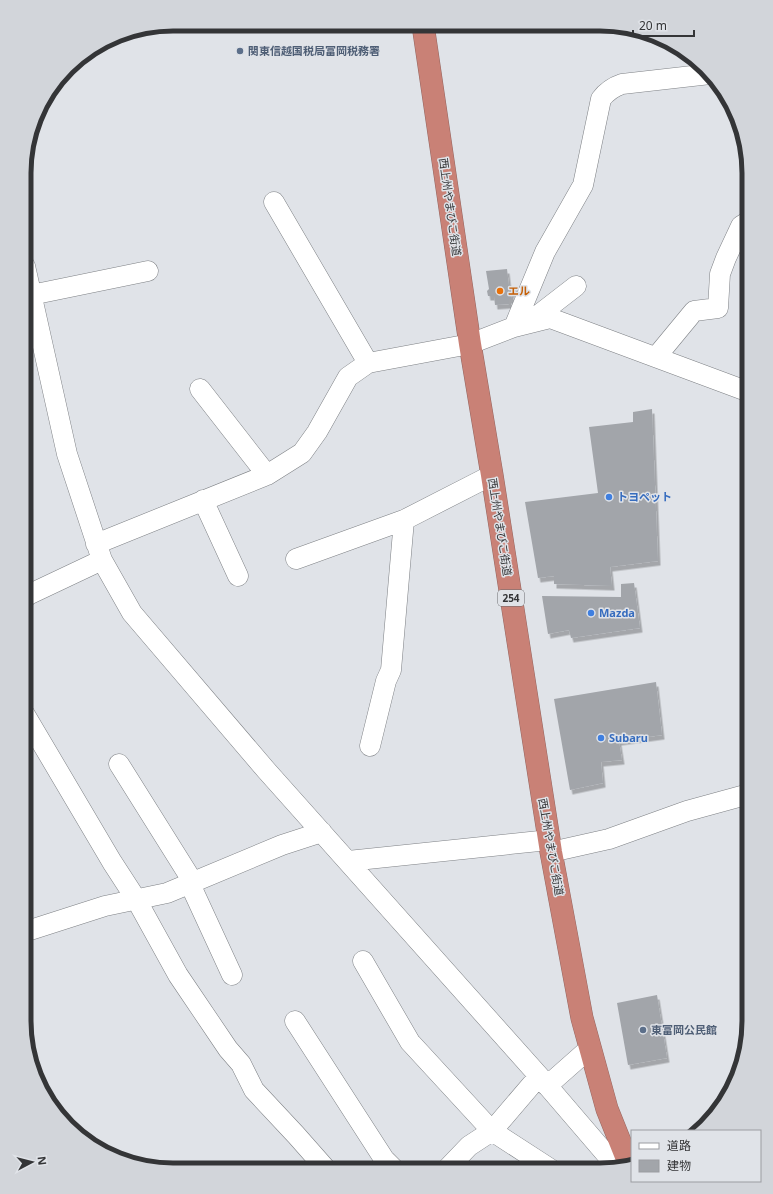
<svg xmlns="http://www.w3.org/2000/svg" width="773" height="1194" font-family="'Noto Sans','Noto Sans JP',sans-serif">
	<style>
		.building { fill: #a2a5aa; filter: url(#shadow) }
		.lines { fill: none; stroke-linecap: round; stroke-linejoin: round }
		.minor-casing { stroke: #7e8185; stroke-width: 21 }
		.highway-casing { stroke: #956660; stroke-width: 23 }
		.minor { stroke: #fff; stroke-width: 20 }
		.highway { stroke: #c98176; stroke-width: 22 }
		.service-dot { fill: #5c6f8a; stroke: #e0e3e8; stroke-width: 1.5 }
		.food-dot { fill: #e8710a; stroke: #e0e3e8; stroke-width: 1.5 }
		.shop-dot { fill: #3f7fe0; stroke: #e0e3e8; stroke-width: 1.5 }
		.labels { text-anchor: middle; stroke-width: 3; stroke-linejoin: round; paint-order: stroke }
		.shield { fill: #e0e3e8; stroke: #68696c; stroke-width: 1 }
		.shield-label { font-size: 10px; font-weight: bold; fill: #343537 }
		.service-label { font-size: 11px; font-weight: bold; fill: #4e5e75; stroke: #e0e3e8; text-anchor: start }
		.street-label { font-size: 11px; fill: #343537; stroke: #e0e3e8 }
		.food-label { font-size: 11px; font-weight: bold; fill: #c56008; stroke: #e0e3e8; text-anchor: start }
		.shop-label { font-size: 11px; font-weight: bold; fill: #366cbe; stroke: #e0e3e8; text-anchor: start }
		.rim { fill: none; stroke: #343537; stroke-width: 5 }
	</style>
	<defs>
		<filter id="shadow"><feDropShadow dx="2.5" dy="4.5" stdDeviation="0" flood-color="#0004"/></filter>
	</defs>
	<rect width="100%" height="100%" fill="#e0e3e8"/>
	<path class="building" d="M 507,269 L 509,286 L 516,286 L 516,292 L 511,293 L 512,299 L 509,299 L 509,304 L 495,305 L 494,296 L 488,296 L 487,291 L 489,289 L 486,271 Z
		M 652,409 L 658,561 L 610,567 L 612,586 L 554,584 L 554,576 L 538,578 L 525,502 L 598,493 L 589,427 L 633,422 L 633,412 Z
		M 634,583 L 640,628 L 571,638 L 569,630 L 548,634 L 542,596 L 621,597 L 621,584 Z
		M 656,682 L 662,735 L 619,741 L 622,760 L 601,762 L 603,783 L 570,790 L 554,699 Z
		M 657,995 L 667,1058 L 628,1065 L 617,1003 Z"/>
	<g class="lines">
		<defs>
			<path id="minor" d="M 274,202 L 368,363
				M 25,266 L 67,454 L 102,560 L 132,613 L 266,770 L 539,1076 L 617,1167
				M 31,295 L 148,271
				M 532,320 L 576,286
				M 514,327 L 545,252 L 583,185 L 601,99 C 607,91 613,87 622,84 L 710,74
				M 656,357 L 694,311 L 718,308 L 720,274 L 726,258 L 741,226 L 749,221
				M 200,389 L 267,475
				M 203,500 L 238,576
				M 96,544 L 267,475 L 302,453 L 317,432 L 348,377 L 368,363 L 470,344 L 514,327 L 550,318 L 749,392
				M 296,559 L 404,520 L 492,475
				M 25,598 L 28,595 L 102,560
				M 24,713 L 112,862 L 136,899 L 178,975 L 228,1049 L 241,1064 L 254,1090 L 296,1135 L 326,1169
				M 370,746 L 386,681 L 391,670 L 404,520
				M 119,764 L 193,882
				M 551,852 L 609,839 L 687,811 L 749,794
				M 348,861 L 549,840
				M 190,884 L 232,975
				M 24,932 L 105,906 L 167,893 L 282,845 L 322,832
				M 363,961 L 410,1042 L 492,1131 L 552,1170
				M 295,1021 L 384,1159 L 394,1169
				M 547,1086 L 590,1048
				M 446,1170 L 469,1146 L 492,1131 L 539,1076"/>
			<path id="highway" d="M 423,25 L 470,344 L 492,475 L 551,852 L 582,1018 L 607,1109 L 629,1164"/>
		</defs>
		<use href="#minor" class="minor-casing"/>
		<use href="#highway" class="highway-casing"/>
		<use href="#minor" class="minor"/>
		<use href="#highway" class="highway"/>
	</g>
	<g class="service-dot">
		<circle cx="240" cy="51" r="4"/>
		<circle cx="643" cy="1030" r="4"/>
	</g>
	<circle class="food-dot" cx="500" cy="291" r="4"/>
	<g class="shop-dot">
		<circle cx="609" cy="497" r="4"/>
		<circle cx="591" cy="613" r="4"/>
		<circle cx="601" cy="738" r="4"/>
	</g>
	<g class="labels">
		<rect class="shield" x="498" y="590" width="26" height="16" rx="3"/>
		<g class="shield-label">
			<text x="511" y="602">254</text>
		</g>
		<g class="service-label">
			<text x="248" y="55">関東信越国税局富岡税務署</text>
			<text x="651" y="1034">東富岡公民館</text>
		</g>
		<g class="street-label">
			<text transform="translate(450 207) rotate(82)" y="4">西上州やまびこ街道</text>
			<text transform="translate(500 527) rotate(81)" y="4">西上州やまびこ街道</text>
			<text transform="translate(551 847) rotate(80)" y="4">西上州やまびこ街道</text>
		</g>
		<g class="food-label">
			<text x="508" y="295">エル</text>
		</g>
		<g class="shop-label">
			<text x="617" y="501">トヨペット</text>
			<text x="599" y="617">Mazda</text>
			<text x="609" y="742">Subaru</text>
		</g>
	</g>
	<path d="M0 0H773V1194H0ZM173 31H600A142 142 0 0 1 742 173V1021A142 142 0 0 1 600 1163H173A142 142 0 0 1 31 1021V173A142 142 0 0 1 173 31Z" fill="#d2d5da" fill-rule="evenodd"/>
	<path class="rim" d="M173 31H600A142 142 0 0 1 742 173V1021A142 142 0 0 1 600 1163H173A142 142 0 0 1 31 1021V173A142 142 0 0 1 173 31Z"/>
	<rect x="631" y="1130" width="130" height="52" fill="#e0e3e8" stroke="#9b9da1"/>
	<rect x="639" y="1143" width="20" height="6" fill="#ffffff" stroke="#9b9da1"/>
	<text x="667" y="1150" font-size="12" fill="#343537">道路</text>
	<rect x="639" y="1160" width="20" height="12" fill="#a2a5aa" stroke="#9b9da1"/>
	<text x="667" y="1170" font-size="12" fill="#343537">建物</text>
	<g transform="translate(32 1162) rotate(83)" stroke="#e0e3e8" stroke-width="3" paint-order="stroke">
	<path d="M0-3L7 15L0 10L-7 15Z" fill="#343537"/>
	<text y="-6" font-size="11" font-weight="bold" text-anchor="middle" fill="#343537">N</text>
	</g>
	<path d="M633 30v6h61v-6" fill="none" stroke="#343537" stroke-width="2"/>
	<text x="639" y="30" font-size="12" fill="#343537" stroke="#e0e3e8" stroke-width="3" paint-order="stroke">20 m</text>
</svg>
